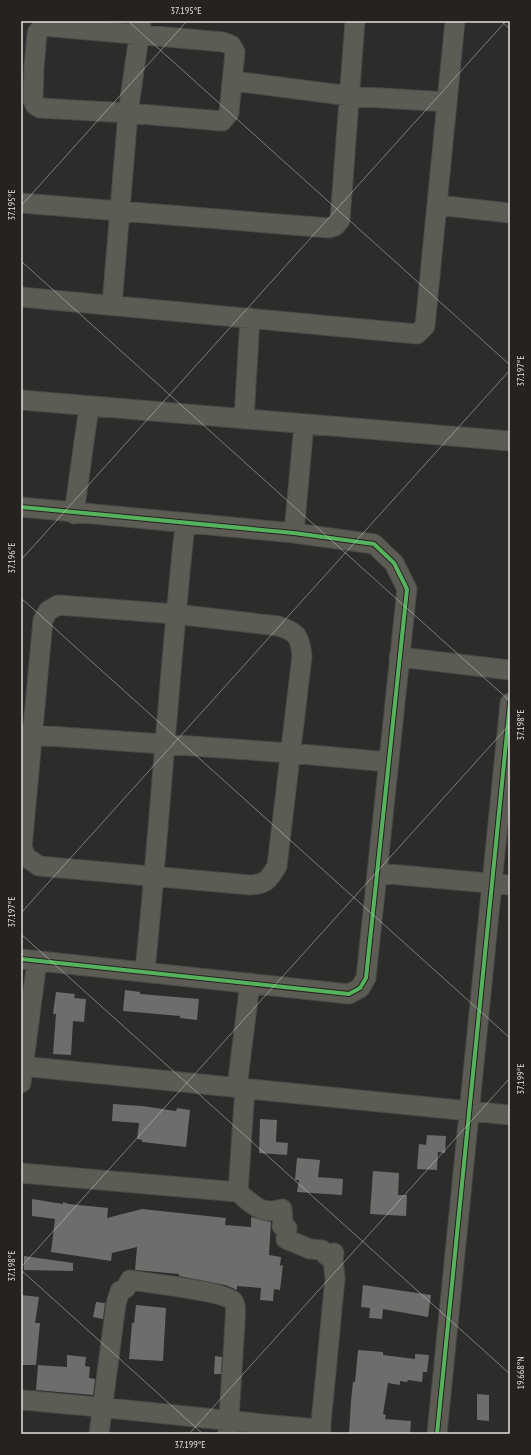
<svg xmlns="http://www.w3.org/2000/svg" width="531" height="1455" font-family="'PT Sans Narrow',sans-serif">
	<style>
		.building { fill: #6e6d6b }
		.lines { fill: none; stroke-linecap: round; stroke-linejoin: round }
		.minor-casing { stroke: #494948; stroke-width: 21 }
		.minor { stroke: #5c5c55; stroke-width: 19 }
		.cycleway-casing { stroke: #25221f; stroke-width: 6 }
		.cycleway { stroke: #56b35d; stroke-width: 4 }
		.ticks { fill: none; stroke: #e3e1df; stroke-width: 1; stroke-opacity: 0.45 }
		.neatline { fill: none; stroke: #e3e1df; stroke-width: 1.5 }
		.ticks-label { font-size: 10px; text-anchor: middle; fill: #e3e1df }
	</style>
	<rect width="100%" height="100%" fill="#2d2c2a"/>
	<path class="building" d="M 125,990 L 140,992 L 140,994 L 199,999 L 197,1020 L 180,1018 L 180,1016 L 123,1011 Z
		M 56,992 L 75,994 L 74,998 L 86,999 L 84,1022 L 73,1021 L 71,1055 L 53,1054 L 56,1014 L 53,1014 Z
		M 113,1104 L 142,1106 L 176,1111 L 177,1108 L 190,1110 L 186,1147 L 142,1142 L 142,1140 L 137,1139 L 139,1123 L 112,1121 Z
		M 260,1119 L 277,1120 L 276,1142 L 288,1143 L 287,1155 L 259,1153 Z
		M 427,1135 L 446,1136 L 445,1153 L 438,1152 L 437,1170 L 417,1169 L 419,1144 L 426,1145 Z
		M 297,1158 L 320,1160 L 318,1177 L 343,1179 L 342,1195 L 297,1192 L 299,1180 L 295,1180 Z
		M 373,1171 L 399,1173 L 398,1195 L 407,1195 L 406,1216 L 370,1214 Z
		M 32,1199 L 63,1204 L 63,1202 L 69,1204 L 108,1208 L 107,1218 L 142,1209 L 226,1218 L 225,1225 L 251,1227 L 251,1217 L 271,1222 L 269,1255 L 281,1257 L 280,1266 L 283,1265 L 280,1290 L 274,1289 L 273,1301 L 260,1300 L 261,1288 L 237,1286 L 237,1290 L 235,1289 L 225,1285 L 179,1276 L 179,1274 L 135,1270 L 137,1247 L 112,1253 L 111,1261 L 51,1252 L 55,1219 L 32,1216 Z
		M 24,1256 L 73,1263 L 73,1271 L 24,1270 Z
		M 363,1285 L 431,1295 L 428,1317 L 383,1309 L 382,1319 L 369,1318 L 370,1308 L 361,1307 Z
		M 21,1295 L 39,1297 L 35,1323 L 40,1323 L 36,1365 L 21,1365 Z
		M 96,1302 L 105,1303 L 103,1319 L 93,1317 Z
		M 136,1305 L 166,1308 L 163,1361 L 129,1359 L 132,1323 L 134,1323 Z
		M 358,1350 L 383,1352 L 383,1355 L 415,1359 L 415,1354 L 429,1355 L 427,1372 L 423,1372 L 422,1382 L 408,1380 L 407,1382 L 400,1381 L 400,1385 L 388,1383 L 383,1414 L 386,1415 L 385,1419 L 411,1421 L 410,1434 L 349,1434 L 351,1401 L 353,1382 L 355,1382 Z
		M 67,1355 L 86,1357 L 85,1366 L 90,1367 L 89,1378 L 95,1379 L 93,1395 L 36,1390 L 38,1365 L 67,1367 Z
		M 215,1356 L 222,1357 L 221,1374 L 214,1374 Z
		M 477,1394 L 489,1395 L 489,1421 L 477,1420 Z"/>
	<g class="lines">
		<defs>
			<path id="minor" d="M 43,26 L 223,42 L 231,45 L 235,52 L 229,113 L 222,121 L 128,113 L 40,108 L 35,105 L 33,100 L 34,68 L 37,33 Z
				M 233,81 L 350,96 L 447,102
				M 21,203 L 329,228 L 335,226 L 340,220 L 355,21
				M 437,205 L 510,213
				M 21,297 L 417,334 L 425,326 L 455,21
				M 112,305 L 128,113 L 141,22
				M 21,400 L 510,441
				M 244,419 L 250,318
				M 21,507 L 294,533 L 374,544 L 394,563 L 407,589 L 366,978 L 360,988 L 349,994 L 21,959
				M 74,514 L 89,406
				M 294,533 L 304,424
				M 58,605 L 175,614 L 278,626 C 297,632 300,636 302,656 L 277,866 C 269,879 267,884 250,885 L 39,866 L 26,857 L 22,847 L 43,620 L 48,611 Z
				M 399,657 L 510,670
				M 21,734 L 290,753 L 388,762
				M 378,873 L 510,885
				M 145,971 C 160,822 169,673 185,524
				M 21,1066 L 510,1115
				M 21,1083 L 37,961
				M 237,1087 L 250,983
				M 21,1173 L 238,1192 C 252,1204 262,1216 282,1209 L 283,1222 L 282,1226 L 287,1228 L 286,1239 L 310,1249 L 322,1250 L 326,1255 L 334,1253 L 333,1260 L 335,1278 L 320,1434
				M 238,1192 L 245,1088
				M 21,1400 C 121,1408 221,1421 321,1429
				M 99,1434 L 116,1304 L 120,1291 L 126,1288 L 130,1280 C 147,1283 223,1291 233,1301 C 237,1306 235,1315 235,1322 L 228,1434
				M 437,1434 L 510,703"/>
		</defs>
		<use href="#minor" class="minor-casing"/>
		<use href="#minor" class="minor"/>
		<defs>
			<path id="cycleway" d="M 21,507 L 294,533 L 374,544 L 394,563 L 407,589 L 366,978 L 360,988 L 349,994 L 21,959
				M 437,1434 L 510,703"/>
		</defs>
		<use href="#cycleway" class="cycleway-casing"/>
		<use href="#cycleway" class="cycleway"/>
	</g>
	<path class="ticks" d="M 128,21 L 510,365M 501,21 L 510,29M 21,206 L 187,21M 21,261 L 510,701M 21,560 L 506,21M 21,598 L 510,1038M 21,913 L 510,370M 21,934 L 510,1374M 21,1267 L 510,724M 21,1270 L 203,1434M 189,1434 L 510,1078M 508,1434 L 510,1432"/>
	<rect width="531" height="1455" fill="none" stroke="#25221f" stroke-width="44"/>
	<rect x="22" y="22" width="487" height="1411" class="neatline"/>
	<g class="ticks-label">
		<text x="186" y="14">37.195°E</text>
		<text transform="translate(11 205) rotate(-90)" y="4">37.195°E</text>
		<text transform="translate(520 371) rotate(-90)" y="4">37.197°E</text>
		<text transform="translate(11 558) rotate(-90)" y="4">37.196°E</text>
		<text transform="translate(520 725) rotate(-90)" y="4">37.198°E</text>
		<text transform="translate(11 912) rotate(-90)" y="4">37.197°E</text>
		<text transform="translate(520 1079) rotate(-90)" y="4">37.199°E</text>
		<text transform="translate(11 1266) rotate(-90)" y="4">37.198°E</text>
		<text transform="translate(520 1373) rotate(-90)" y="4">19.668°N</text>
		<text x="190" y="1448">37.199°E</text>
	</g>
</svg>
